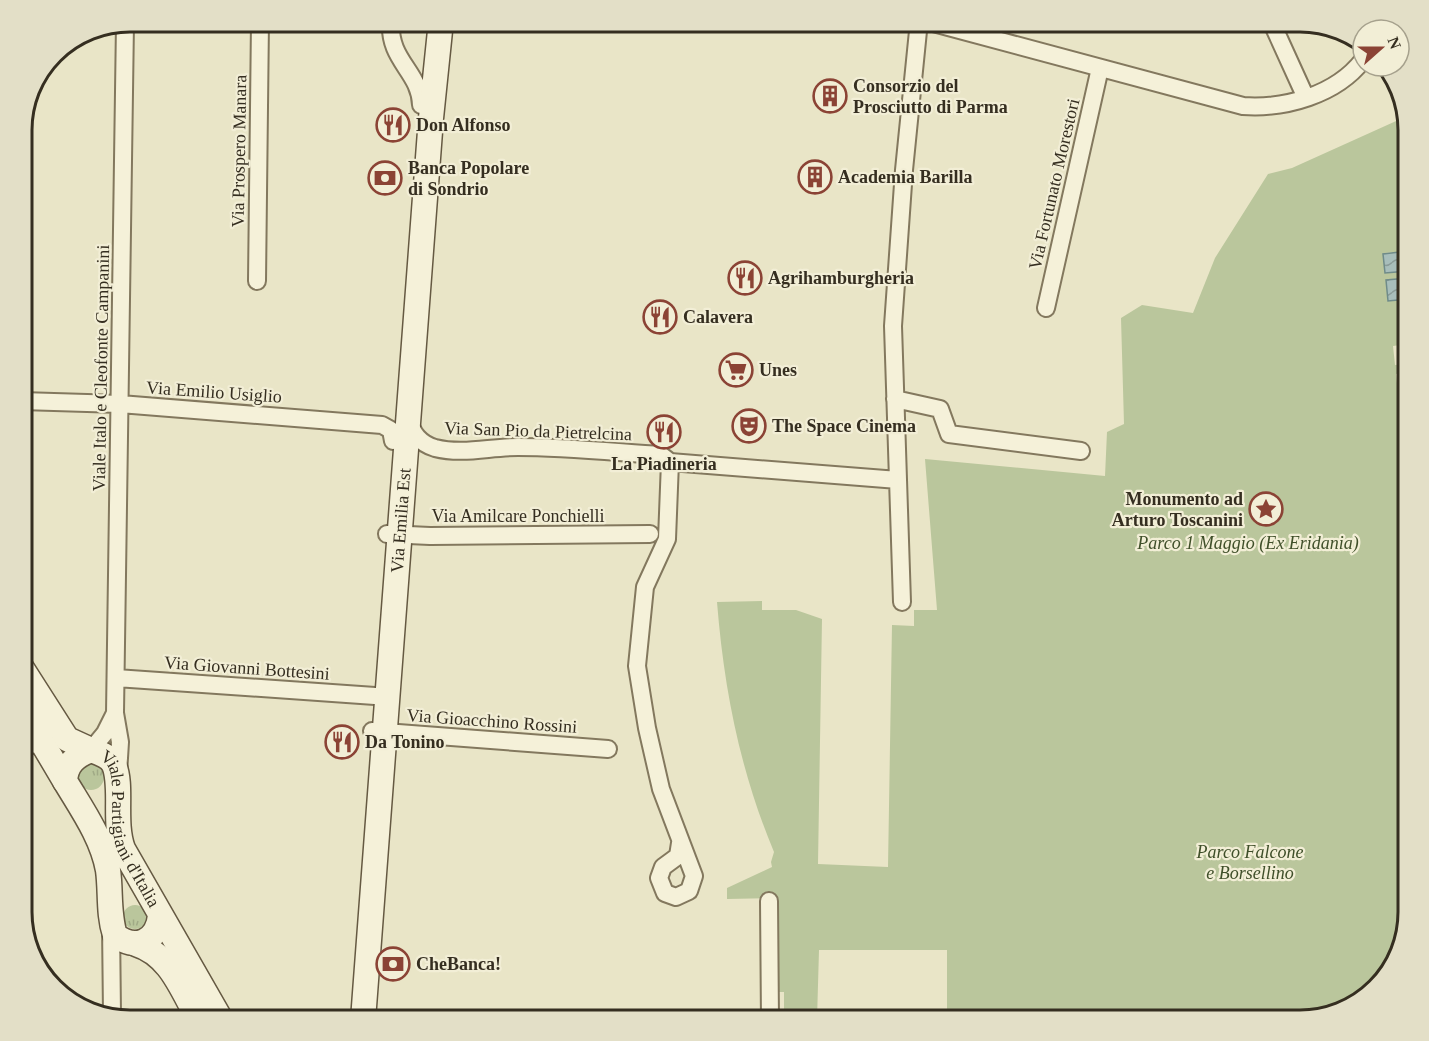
<svg xmlns="http://www.w3.org/2000/svg" width="1429" height="1041" font-family="'Times New Roman',serif">
	<style>
		.grass { fill: url(#grass-tufts) }
		.green { fill: #bac69c }
		.water { fill: url(#water-waves); stroke: #6f8b89; stroke-width: 1.5 }
		.lines { fill: none; stroke-linecap: round; stroke-linejoin: round }
		.minor-casing { stroke: #83785e; stroke-width: 20 }
		.secondary-casing { stroke: #655942; stroke-width: 27 }
		.minor { stroke: #f5f1d9; stroke-width: 16 }
		.secondary { stroke: #f5f1d9; stroke-width: 24 }
		.labels { text-anchor: middle; stroke-width: 4.5; stroke-linejoin: round; paint-order: stroke }
		.poi-label { font-size: 18px; font-weight: bold; fill: #352e20; stroke: #f2eed6; text-anchor: start }
		.street-label { font-size: 18px; fill: #352e20; stroke: #f2eed6 }
		.park-label { font-size: 18px; font-style: italic; fill: #3f4f29; stroke: #f2eed6 }
		.rim { fill: none; stroke: #352e20; stroke-width: 3 }
	</style>
	<defs>
		<pattern id="grass-tufts" width="24" height="20" patternUnits="userSpaceOnUse" patternTransform="scale(1.5)"><rect width="24" height="20" fill="#bac69c"/><path d="M3 7l-1-3M5 7V3M7 7l1-3M15 17l-1-3M17 17v-4M19 17l1-3" fill="none" stroke="#a0aa86"/></pattern>
		<pattern id="water-waves" width="16" height="10" patternUnits="userSpaceOnUse" patternTransform="scale(1.5)"><rect width="16" height="10" fill="#a8bebb"/><path d="M0 5q4-4 8 0t8 0" fill="none" stroke="#8a9b98"/></pattern>
	</defs>
	<rect width="100%" height="100%" fill="#e9e5c7"/>
	<path class="grass" d="M78 777a13 13 0 1 1 26 0a13 13 0 1 1-26 0Z
		M123 917a12 12 0 1 1 24 0a12 12 0 1 1-24 0Z"/>
	<path class="green" d="M 1405,117 L 1408,129 L 1408,251 L 1384,253 L 1385,273 L 1408,271 L 1408,278 L 1386,281 L 1388,301 L 1408,299 L 1408,344 L 1393,346 L 1395,365 L 1408,364 L 1408,372 L 1396,374 L 1398,393 L 1408,392 L 1408,912 L 1386,977 L 1348,1009 L 1300,1020 L 947,1020 L 947,950 L 819,950 L 817,1020 L 814,1020 L 814,1009 L 784,1009 L 784,992 L 776,992 L 776,898 L 727,899 L 727,888 L 772,867 L 771,862 L 774,852 C 740,771 724,689 717,602 L 762,601 L 762,610 L 796,610 L 822,619 L 818,864 L 888,867 L 892,625 L 914,626 L 914,610 L 937,610 L 925,459 L 1105,476 L 1107,432 L 1124,424 L 1121,318 L 1142,305 L 1193,313 L 1215,258 L 1268,174 L 1292,168 Z"/>
	<path class="water" d="M 1408,251 L 1408,271 L 1385,273 L 1383,254 Z
		M 1408,278 L 1408,299 L 1388,301 L 1386,280 Z"/>
	<g class="lines">
		<defs>
			<path id="minor" d="M 391,21 C 388,61 420,71 421,105
				M 926,21 L 1243,106 C 1285,109 1336,95 1363,60
				M 1271,21 L 1306,98
				M 257,281 L 260,21
				M 1046,308 L 1100,68
				M 895,399 L 940,409 L 949,434 L 1081,451
				M 21,401 L 120,404 L 382,425 L 391,430 L 393,441
				M 409,419 C 411,433 421,444 435,448 C 463,455 489,447 518,447 C 565,447 614,452 661,455 L 670,462 L 898,480
				M 670,462 L 667,539 L 645,587 L 637,666 L 647,728 L 661,789 L 694,876 L 689,891 L 676,897 L 665,893 L 659,878 L 663,867 L 678,856 L 680,843
				M 387,534 L 430,536 L 650,534
				M 902,602 L 893,326 L 904,170 L 919,21
				M 116,678 L 375,696
				M 115,713 L 125,23
				M 372,731 L 608,749
				M 91,750 L 105,733 L 115,713 L 120,742 L 118,774
				M 21,751 L 40,739
				M 769,901 L 770,1020
				M 111,925 L 112,1014"/>
			<g id="secondary">
				<path d="M 21,667 L 67,739 L 91,750"/>
				<path d="M 21,707 L 65,781"/>
				<path id="s1" d="M 160,916 C 157,942 135,951 115,935 C 108,914 111,891 108,870 C 102,837 81,808 65,781 C 66,764 75,756 91,750 C 99,753 110,756 114,765 C 123,786 113,822 123,849 L 221,1020"/>
				<path d="M 136,944 C 171,955 182,991 199,1020"/>
				<path id="s2" d="M 363,1020 L 431,118 L 441,21"/>
			</g>
		</defs>
		<use href="#minor" class="minor-casing"/>
		<use href="#secondary" class="secondary-casing"/>
		<use href="#minor" class="minor"/>
		<use href="#secondary" class="secondary"/>
	</g>
	<defs>
		<symbol id="building-ring" viewBox="-11 -11 22 22"><circle r="9.5" fill="#f2eed6" stroke="#8b4335" stroke-width="1.5"/><path d="M-4-6H4V6H1V3H-1V6H-4ZM-2.5-4.3h1.7v1.8h-1.7ZM.8-4.3h1.7v1.8H.8ZM-2.5-1h1.7V.8h-1.7ZM.8-1h1.7V.8H.8Z" fill="#8b4335"/></symbol>
		<symbol id="restaurant-ring" viewBox="-11 -11 22 22"><circle r="9.5" fill="#f2eed6" stroke="#8b4335" stroke-width="1.5"/><path d="M-5-6h1v4h1v-4h1v4h1v-4h1v5L-1.5 .5V6h-2V.5L-5-1ZM5-6V6H3V1.5H1.5Q1.5-4 5-6Z" fill="#8b4335"/></symbol>
		<symbol id="bank-ring" viewBox="-11 -11 22 22"><circle r="9.5" fill="#f2eed6" stroke="#8b4335" stroke-width="1.5"/><path d="M-6-4H6V4H-6ZM0-2.3a2.3 2.3 0 1 0 0 4.6a2.3 2.3 0 1 0 0-4.6Z" fill="#8b4335"/></symbol>
		<symbol id="supermarket-ring" viewBox="-11 -11 22 22"><circle r="9.5" fill="#f2eed6" stroke="#8b4335" stroke-width="1.5"/><path d="M-6-5.5h2.5l.6 2H6L4.5 2H-2.5L-4.4-4H-6ZM-1.5 3.2a1.3 1.3 0 1 0 .1 0ZM3 3.2a1.3 1.3 0 1 0 .1 0Z" fill="#8b4335"/></symbol>
		<symbol id="theatre-ring" viewBox="-11 -11 22 22"><circle r="9.5" fill="#f2eed6" stroke="#8b4335" stroke-width="1.5"/><path d="M-5-5.5Q0-4 5-5.5V0Q5 5 0 6Q-5 5-5 0ZM-3.3-2.5H-1v1.5H-3.3ZM1-2.5H3.3v1.5H1ZM-2.8 1Q0 5.5 2.8 1Z" fill="#8b4335"/></symbol>
		<symbol id="sight-ring" viewBox="-11 -11 22 22"><circle r="9.5" fill="#f2eed6" stroke="#8b4335" stroke-width="1.5"/><path d="M0-6L1.8-2.2L6-1.7L2.9 1.2L3.7 5.4L0 3.3L-3.7 5.4L-2.9 1.2L-6-1.7L-1.8-2.2Z" fill="#8b4335"/></symbol>
	</defs>
	<g fill-rule="evenodd">
		<use href="#building-ring" x="811" y="77" width="38" height="38"/>
		<use href="#restaurant-ring" x="374" y="106" width="38" height="38"/>
		<use href="#building-ring" x="796" y="158" width="38" height="38"/>
		<use href="#bank-ring" x="366" y="159" width="38" height="38"/>
		<use href="#restaurant-ring" x="726" y="259" width="38" height="38"/>
		<use href="#restaurant-ring" x="641" y="298" width="38" height="38"/>
		<use href="#supermarket-ring" x="717" y="351" width="38" height="38"/>
		<use href="#theatre-ring" x="730" y="407" width="38" height="38"/>
		<use href="#restaurant-ring" x="645" y="413" width="38" height="38"/>
		<use href="#sight-ring" x="1247" y="490" width="38" height="38"/>
		<use href="#restaurant-ring" x="323" y="723" width="38" height="38"/>
		<use href="#bank-ring" x="374" y="945" width="38" height="38"/>
	</g>
	<g class="labels">
		<g class="poi-label">
			<text x="853" y="92">Consorzio del<tspan x="853" dy="21">Prosciutto di Parma</tspan></text>
			<text x="416" y="131">Don Alfonso</text>
			<text x="408" y="174">Banca Popolare<tspan x="408" dy="21">di Sondrio</tspan></text>
			<text x="838" y="183">Academia Barilla</text>
			<text x="768" y="284">Agrihamburgheria</text>
			<text x="683" y="323">Calavera</text>
			<text x="759" y="376">Unes</text>
			<text x="772" y="432">The Space Cinema</text>
			<text x="664" y="470" text-anchor="middle">La Piadineria</text>
			<text x="1243" y="505" text-anchor="end">Monumento ad<tspan x="1243" dy="21">Arturo Toscanini</tspan></text>
			<text x="365" y="748">Da Tonino</text>
			<text x="416" y="970">CheBanca!</text>
		</g>
		<g class="street-label">
			<text transform="translate(239 151) rotate(-89)" y="6">Via Prospero Manara</text>
			<text transform="translate(1054 184) rotate(-77)" y="6">Via Fortunato Morestori</text>
			<text transform="translate(101 368) rotate(-89)" y="6">Viale Italo e Cleofonte Campanini</text>
			<text transform="translate(214 392) rotate(4)" y="6">Via Emilio Usiglio</text>
			<text transform="translate(538 431) rotate(2)" y="6">Via San Pio da Pietrelcina</text>
			<text x="518" y="522">Via Amilcare Ponchielli</text>
			<text dy="6" stroke="none"><textPath href="#s2" startOffset="501">Via Emilia Est</textPath></text>
			<text transform="translate(247 668) rotate(4)" y="6">Via Giovanni Bottesini</text>
			<text transform="translate(492 721) rotate(4)" y="6">Via Gioacchino Rossini</text>
			<text dy="6" stroke="none"><textPath href="#s1" startOffset="366">Viale Partigiani d'Italia</textPath></text>
		</g>
		<g class="park-label">
			<text x="1248" y="549">Parco 1 Maggio (Ex Eridania)</text>
			<text x="1250" y="858">Parco Falcone<tspan x="1250" dy="21">e Borsellino</tspan></text>
		</g>
	</g>
	<path d="M0 0H1429V1041H0ZM130 32H1300A98 98 0 0 1 1398 130V912A98 98 0 0 1 1300 1010H130A98 98 0 0 1 32 912V130A98 98 0 0 1 130 32Z" fill="#e3dfc7" fill-rule="evenodd"/>
	<path class="rim" d="M130 32H1300A98 98 0 0 1 1398 130V912A98 98 0 0 1 1300 1010H130A98 98 0 0 1 32 912V130A98 98 0 0 1 130 32Z"/>
	<g transform="translate(1381 48) rotate(69)"><circle r="28" fill="#f2eed6" stroke="#a6a18d" stroke-width="1.5"/>
	<path d="M0-4.5L10 22L0 15L-10 22Z" fill="#8b4335"/>
	<text y="-9" font-size="16" font-weight="bold" text-anchor="middle" fill="#352e20">N</text>
	</g>
</svg>
